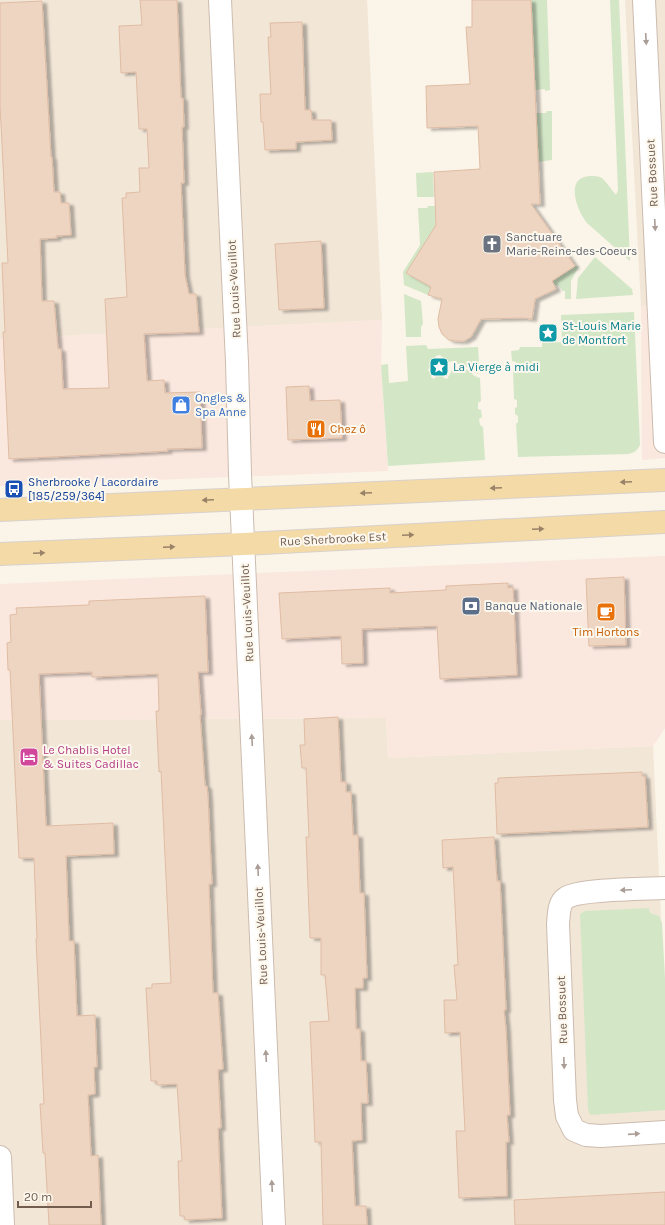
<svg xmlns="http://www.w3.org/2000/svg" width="665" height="1225" font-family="Karla,sans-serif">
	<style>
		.residential { fill: #f2e6d7 }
		.commercial { fill: #fae7dd }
		.green { fill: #d3e7c7 }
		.building { fill: #eed5c2; stroke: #dfbca4; filter: url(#shadow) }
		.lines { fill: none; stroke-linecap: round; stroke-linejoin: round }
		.minor-casing { stroke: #ccbcaf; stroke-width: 24 }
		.major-casing { stroke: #d8d1cd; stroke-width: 24 }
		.minor { stroke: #fff; stroke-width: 22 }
		.major { stroke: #f3daa6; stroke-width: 22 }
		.oneway { fill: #aa9d95 }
		.oneway2 { fill: #998268 }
		.labels { text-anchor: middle; stroke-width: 4; stroke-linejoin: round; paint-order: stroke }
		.street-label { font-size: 12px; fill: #725c4e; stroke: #fdf8ee }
		.worship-label { font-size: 12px; fill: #5b616d; stroke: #fdf8ee; text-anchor: start }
		.culture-label { font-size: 12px; fill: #0d838f; stroke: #fdf8ee; text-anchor: start }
		.shop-label { font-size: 12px; fill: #366cbe; stroke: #fdf8ee; text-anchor: start }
		.food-label { font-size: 12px; fill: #c56008; stroke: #fdf8ee; text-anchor: start }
		.transit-label { font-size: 12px; fill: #164399; stroke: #fdf8ee; text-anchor: start }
		.service-label { font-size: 12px; fill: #4e5e75; stroke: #fdf8ee; text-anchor: start }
		.hotel-label { font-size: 12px; fill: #b23c85; stroke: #fdf8ee; text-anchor: start }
	</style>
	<defs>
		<filter id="shadow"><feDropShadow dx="4.5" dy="2.5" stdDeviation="1" flood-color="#0004"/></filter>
	</defs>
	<rect width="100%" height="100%" fill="#fbf4e8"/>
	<path class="residential" d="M 0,0 L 367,0 L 382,320 L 0,339 Z
		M 625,0 L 665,0 L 665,305 L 641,306 Z
		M 386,718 L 388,758 L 653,746 L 665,1005 L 665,1225 L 0,1225 L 0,720 Z"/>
	<path class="commercial" d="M 665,305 L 665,458 L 642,460 L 641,306 Z
		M 382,320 L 381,365 L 388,471 L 0,486 L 0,339 Z
		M 665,556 L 665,728 L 653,746 L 388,758 L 386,718 L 0,720 L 0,584 Z"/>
	<path class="green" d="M 531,0 L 547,0 L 550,90 L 545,91 L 545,89 L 535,90 Z
		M 610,0 L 619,0 L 630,261 L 587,223 C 577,211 564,177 590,176 C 594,176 598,176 602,178 C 607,183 612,190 616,195 L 618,190 Z
		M 547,111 L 552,111 L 552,160 L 538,162 L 536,113 L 546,113 Z
		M 433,172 L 434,197 L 417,197 L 416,173 Z
		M 428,206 L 435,206 L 436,225 L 431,287 L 428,295 L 404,285 L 403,272 L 420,245 L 418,208 L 427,208 Z
		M 595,257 L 632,289 L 633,295 L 576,299 L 578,278 Z
		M 575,266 L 579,266 L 571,281 L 571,299 L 565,299 L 565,291 L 563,291 L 559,286 L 555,285 L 552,281 Z
		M 404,294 L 421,301 L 423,324 L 421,327 L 421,337 L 406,337 Z
		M 634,312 L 640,445 C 637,451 634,453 628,454 L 518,457 L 516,424 L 518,422 L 518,416 L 515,414 L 515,408 L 517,407 L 517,400 L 514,399 L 513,370 L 516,368 L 516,362 L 512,361 L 511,351 L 519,350 L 520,347 L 542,347 L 542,343 L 562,342 L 561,315 Z
		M 426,345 L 428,349 L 478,347 L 479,363 L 476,365 L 476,371 L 479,374 L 475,373 L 470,367 L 462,367 L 454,361 L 448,362 L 440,355 L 436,356 L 428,370 L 431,374 L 431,377 L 434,379 L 439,373 L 443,376 L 444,378 L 447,379 L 455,365 C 462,370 462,368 468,370 C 473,373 472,376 480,378 L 481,401 L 478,403 L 478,409 L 481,410 L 482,417 L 479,419 L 480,425 L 483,427 L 485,460 L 388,466 L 381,365 L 388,364 L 389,383 L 408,381 L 406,346 Z
		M 649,908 L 650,913 L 659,916 L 662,923 L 665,978 L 665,1110 L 591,1115 L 589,1113 L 588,1109 L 580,914 L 585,911 Z"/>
	<path class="building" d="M 140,0 L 177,0 L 181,98 L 183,98 L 184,127 L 182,127 L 184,183 L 181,183 L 185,275 L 189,294 L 196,294 L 199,332 L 144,334 L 147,381 L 164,380 L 165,393 L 200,392 L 202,448 L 167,449 L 168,451 L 131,453 L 9,459 L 3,332 L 5,332 L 2,263 L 8,263 L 0,105 L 0,3 L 42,1 L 51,157 L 52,157 L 54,192 L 60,192 L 61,203 L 69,203 L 71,235 L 56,236 L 57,238 L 40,239 L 42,301 L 54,301 L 58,349 L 61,349 L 63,389 L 109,388 L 105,299 L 127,297 L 122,198 L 126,198 L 126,193 L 140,192 L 139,168 L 149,168 L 147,129 L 139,129 L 136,72 L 121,73 L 119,26 L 142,25 Z
		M 472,0 L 531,0 L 540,204 L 531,204 L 575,266 L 552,281 L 556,289 L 535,299 L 532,319 L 523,318 L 481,319 L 471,337 L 464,341 L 456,341 L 449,340 L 442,334 L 439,327 L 438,319 L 442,299 L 428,295 L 431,287 L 406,273 L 436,225 L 434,172 L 480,169 L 478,126 L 427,128 L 426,86 L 470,84 L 466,27 L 472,27 Z
		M 302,22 L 305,110 L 311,110 L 312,120 L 331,120 L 332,140 L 296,142 L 296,149 L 265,150 L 263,122 L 261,122 L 260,94 L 271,94 L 268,37 L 271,37 L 270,23 Z
		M 321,241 L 324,308 L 279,310 L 275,244 Z
		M 309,386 L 310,401 L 340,400 L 342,438 L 288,440 L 286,387 Z
		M 624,577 L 626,645 L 589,646 L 586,579 Z
		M 508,583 L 508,588 L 513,587 L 517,675 L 440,679 L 437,626 L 362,629 L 363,663 L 342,664 L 341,636 L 282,639 L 279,593 L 390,588 L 390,593 L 446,590 L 446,586 Z
		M 205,596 L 208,672 L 198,672 L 201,715 L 200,715 L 205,786 L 207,786 L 208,796 L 210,842 L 212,884 L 209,884 L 213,993 L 218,993 L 223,1069 L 218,1070 L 221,1128 L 218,1128 L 222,1218 L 185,1220 L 184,1216 L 180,1216 L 178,1161 L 182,1161 L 177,1084 L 157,1085 L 157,1081 L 151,1081 L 146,988 L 152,988 L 152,984 L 171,983 L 161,771 L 159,772 L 156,711 L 159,711 L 158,674 L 92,677 L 92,672 L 39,674 L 46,826 L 113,823 L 114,854 L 66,856 L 69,937 L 69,941 L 74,941 L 77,1016 L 95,1015 L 97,1067 L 94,1067 L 95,1094 L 88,1095 L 91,1156 L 98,1155 L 101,1225 L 49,1225 L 45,1153 L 43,1153 L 40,1104 L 44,1104 L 36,939 L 37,939 L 34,858 L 19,858 L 10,670 L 8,670 L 7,643 L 11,642 L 10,615 L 17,614 L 16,608 L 89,605 L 89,601 Z
		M 338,717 L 341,782 L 346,782 L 346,792 L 351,792 L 353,835 L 358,835 L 360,893 L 364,893 L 367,978 L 363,978 L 363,988 L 355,988 L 356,1029 L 360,1029 L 361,1061 L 366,1061 L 368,1103 L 361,1103 L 362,1140 L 352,1141 L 355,1206 L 366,1206 L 367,1225 L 323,1225 L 321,1142 L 315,1142 L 310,1022 L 329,1021 L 325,975 L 321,975 L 321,938 L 310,938 L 306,837 L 309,837 L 306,768 L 302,768 L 300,745 L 305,745 L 304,719 Z
		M 642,772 L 642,776 L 645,776 L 648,827 L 497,834 L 495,783 L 498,783 L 498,778 Z
		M 494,837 L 497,881 L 500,881 L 506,1010 L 504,1010 L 506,1029 L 510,1115 L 507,1115 L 509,1142 L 506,1142 L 507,1196 L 459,1198 L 456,1131 L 465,1131 L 460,1032 L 445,1033 L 444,1000 L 457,1000 L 454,965 L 458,965 L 453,867 L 443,868 L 442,840 Z
		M 665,1192 L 665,1225 L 515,1225 L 514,1200 Z"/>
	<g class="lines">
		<defs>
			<path id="minor" d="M 220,0 L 237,362 L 240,474 L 274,1225
				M 644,0 L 665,442
				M 665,888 C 646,889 579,889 566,898 C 558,903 559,916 558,924 L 565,1100 L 567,1116 L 574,1130 L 586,1135 L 601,1136 L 665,1132
				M 0,1157 L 3,1225"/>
			<path id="major" d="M 0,510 L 665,480
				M 0,554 L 244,544 L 665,522"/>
		</defs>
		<use href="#minor" class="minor-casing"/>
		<use href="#major" class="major-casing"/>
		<use href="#minor" class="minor"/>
		<use href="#major" class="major"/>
	</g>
	<defs><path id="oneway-solid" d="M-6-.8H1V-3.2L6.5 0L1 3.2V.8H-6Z"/></defs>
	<g class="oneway">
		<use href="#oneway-solid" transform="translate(646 39) rotate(87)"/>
		<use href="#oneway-solid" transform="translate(655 225) rotate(87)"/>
		<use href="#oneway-solid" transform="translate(252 740) rotate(-93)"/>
		<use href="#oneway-solid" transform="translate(258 870) rotate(-93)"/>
		<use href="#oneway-solid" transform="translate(626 890) rotate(177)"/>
		<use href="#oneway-solid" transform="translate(266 1056) rotate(-93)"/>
		<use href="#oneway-solid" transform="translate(564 1063) rotate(88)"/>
		<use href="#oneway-solid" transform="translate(634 1134) rotate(-4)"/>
		<use href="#oneway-solid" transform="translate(272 1186) rotate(-93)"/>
	</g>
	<g class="oneway2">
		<use href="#oneway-solid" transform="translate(626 482) rotate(178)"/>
		<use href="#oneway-solid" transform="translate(496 488) rotate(178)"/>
		<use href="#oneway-solid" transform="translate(366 493) rotate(178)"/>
		<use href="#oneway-solid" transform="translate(208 500) rotate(177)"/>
		<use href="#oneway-solid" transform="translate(538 529) rotate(-3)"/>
		<use href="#oneway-solid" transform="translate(408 535) rotate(-3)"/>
		<use href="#oneway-solid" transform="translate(169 547) rotate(-2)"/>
		<use href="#oneway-solid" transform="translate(39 553) rotate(-2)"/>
	</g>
	<defs>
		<symbol id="church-square" viewBox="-11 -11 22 22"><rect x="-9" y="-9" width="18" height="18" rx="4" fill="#6b7280" stroke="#fdf8ee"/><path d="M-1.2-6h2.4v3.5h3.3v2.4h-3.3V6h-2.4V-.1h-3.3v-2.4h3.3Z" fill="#fff"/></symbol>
		<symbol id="sight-square" viewBox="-11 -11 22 22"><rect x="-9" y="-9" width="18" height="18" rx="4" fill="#0f9aa8" stroke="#fdf8ee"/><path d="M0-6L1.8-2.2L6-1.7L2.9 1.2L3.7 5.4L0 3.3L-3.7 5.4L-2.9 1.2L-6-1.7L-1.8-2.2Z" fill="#fff"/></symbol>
		<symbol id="shop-square" viewBox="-11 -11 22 22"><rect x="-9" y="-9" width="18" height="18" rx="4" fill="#3f7fe0" stroke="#fdf8ee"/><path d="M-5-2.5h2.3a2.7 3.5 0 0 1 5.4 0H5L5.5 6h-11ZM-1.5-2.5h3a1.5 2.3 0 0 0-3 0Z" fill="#fff"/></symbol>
		<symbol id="restaurant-square" viewBox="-11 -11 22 22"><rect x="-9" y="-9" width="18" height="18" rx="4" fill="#e8710a" stroke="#fdf8ee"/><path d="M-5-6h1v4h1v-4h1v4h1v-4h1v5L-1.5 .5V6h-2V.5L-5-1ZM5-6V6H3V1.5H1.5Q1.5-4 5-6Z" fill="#fff"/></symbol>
		<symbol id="bus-square" viewBox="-11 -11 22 22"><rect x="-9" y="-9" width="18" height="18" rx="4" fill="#1a4fb4" stroke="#fdf8ee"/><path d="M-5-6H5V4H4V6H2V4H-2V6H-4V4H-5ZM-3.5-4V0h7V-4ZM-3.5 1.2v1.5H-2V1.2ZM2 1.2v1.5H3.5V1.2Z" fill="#fff"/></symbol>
		<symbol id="bank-square" viewBox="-11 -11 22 22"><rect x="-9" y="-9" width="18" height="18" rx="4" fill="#5c6f8a" stroke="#fdf8ee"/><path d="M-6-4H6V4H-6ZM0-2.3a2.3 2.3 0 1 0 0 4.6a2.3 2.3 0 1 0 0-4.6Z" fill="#fff"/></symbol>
		<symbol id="cafe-square" viewBox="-11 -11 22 22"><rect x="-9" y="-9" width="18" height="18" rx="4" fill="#e8710a" stroke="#fdf8ee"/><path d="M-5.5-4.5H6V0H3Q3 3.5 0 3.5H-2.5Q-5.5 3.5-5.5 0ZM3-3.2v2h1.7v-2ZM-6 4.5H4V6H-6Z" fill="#fff"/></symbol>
		<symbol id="hotel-square" viewBox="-11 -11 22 22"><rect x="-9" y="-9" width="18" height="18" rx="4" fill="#d1479c" stroke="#fdf8ee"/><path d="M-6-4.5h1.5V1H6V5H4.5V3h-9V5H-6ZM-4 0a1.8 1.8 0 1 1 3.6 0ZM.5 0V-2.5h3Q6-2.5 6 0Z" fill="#fff"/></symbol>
	</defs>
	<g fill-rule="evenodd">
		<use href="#church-square" x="481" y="233" width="22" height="22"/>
		<use href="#sight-square" x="537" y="322" width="22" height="22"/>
		<use href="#sight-square" x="428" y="356" width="22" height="22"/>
		<use href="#shop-square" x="170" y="394" width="22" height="22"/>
		<use href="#restaurant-square" x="305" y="418" width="22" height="22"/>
		<use href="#bus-square" x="3" y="478" width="22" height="22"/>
		<use href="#bank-square" x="460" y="595" width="22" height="22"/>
		<use href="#cafe-square" x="595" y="601" width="22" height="22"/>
		<use href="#hotel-square" x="18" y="746" width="22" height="22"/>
	</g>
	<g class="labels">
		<g class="street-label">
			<text transform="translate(652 173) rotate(-93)" y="4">Rue Bossuet</text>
			<text transform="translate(234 289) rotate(-93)" y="4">Rue Louis-Veuillot</text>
			<text transform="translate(333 539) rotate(-3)" y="4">Rue Sherbrooke Est</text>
			<text transform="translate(247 613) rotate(-93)" y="4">Rue Louis-Veuillot</text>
			<text transform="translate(261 936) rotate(-93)" y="4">Rue Louis-Veuillot</text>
			<text transform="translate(562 1010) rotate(-92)" y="4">Rue Bossuet</text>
		</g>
		<g class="worship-label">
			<text x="506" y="241">Sanctuare<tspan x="506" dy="14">Marie-Reine-des-Coeurs</tspan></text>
		</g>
		<g class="culture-label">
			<text x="562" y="330">St-Louis Marie<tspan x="562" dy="14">de Montfort</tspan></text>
			<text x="453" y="371">La Vierge à midi</text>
		</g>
		<g class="shop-label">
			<text x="195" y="402">Ongles &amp;<tspan x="195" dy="14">Spa Anne</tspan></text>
		</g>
		<g class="food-label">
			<text x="330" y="433">Chez ô</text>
			<text x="606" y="636" text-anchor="middle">Tim Hortons</text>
		</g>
		<g class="transit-label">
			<text x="28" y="486">Sherbrooke / Lacordaire<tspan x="28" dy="14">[185/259/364]</tspan></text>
		</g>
		<g class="service-label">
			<text x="485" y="610">Banque Nationale</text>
		</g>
		<g class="hotel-label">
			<text x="43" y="754">Le Chablis Hotel<tspan x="43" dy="14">&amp; Suites Cadillac</tspan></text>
		</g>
	</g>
	<path d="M18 1201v6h73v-6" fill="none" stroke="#725c4e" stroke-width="2"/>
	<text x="24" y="1201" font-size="12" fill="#725c4e" stroke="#fdf8ee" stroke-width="3" paint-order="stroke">20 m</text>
</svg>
